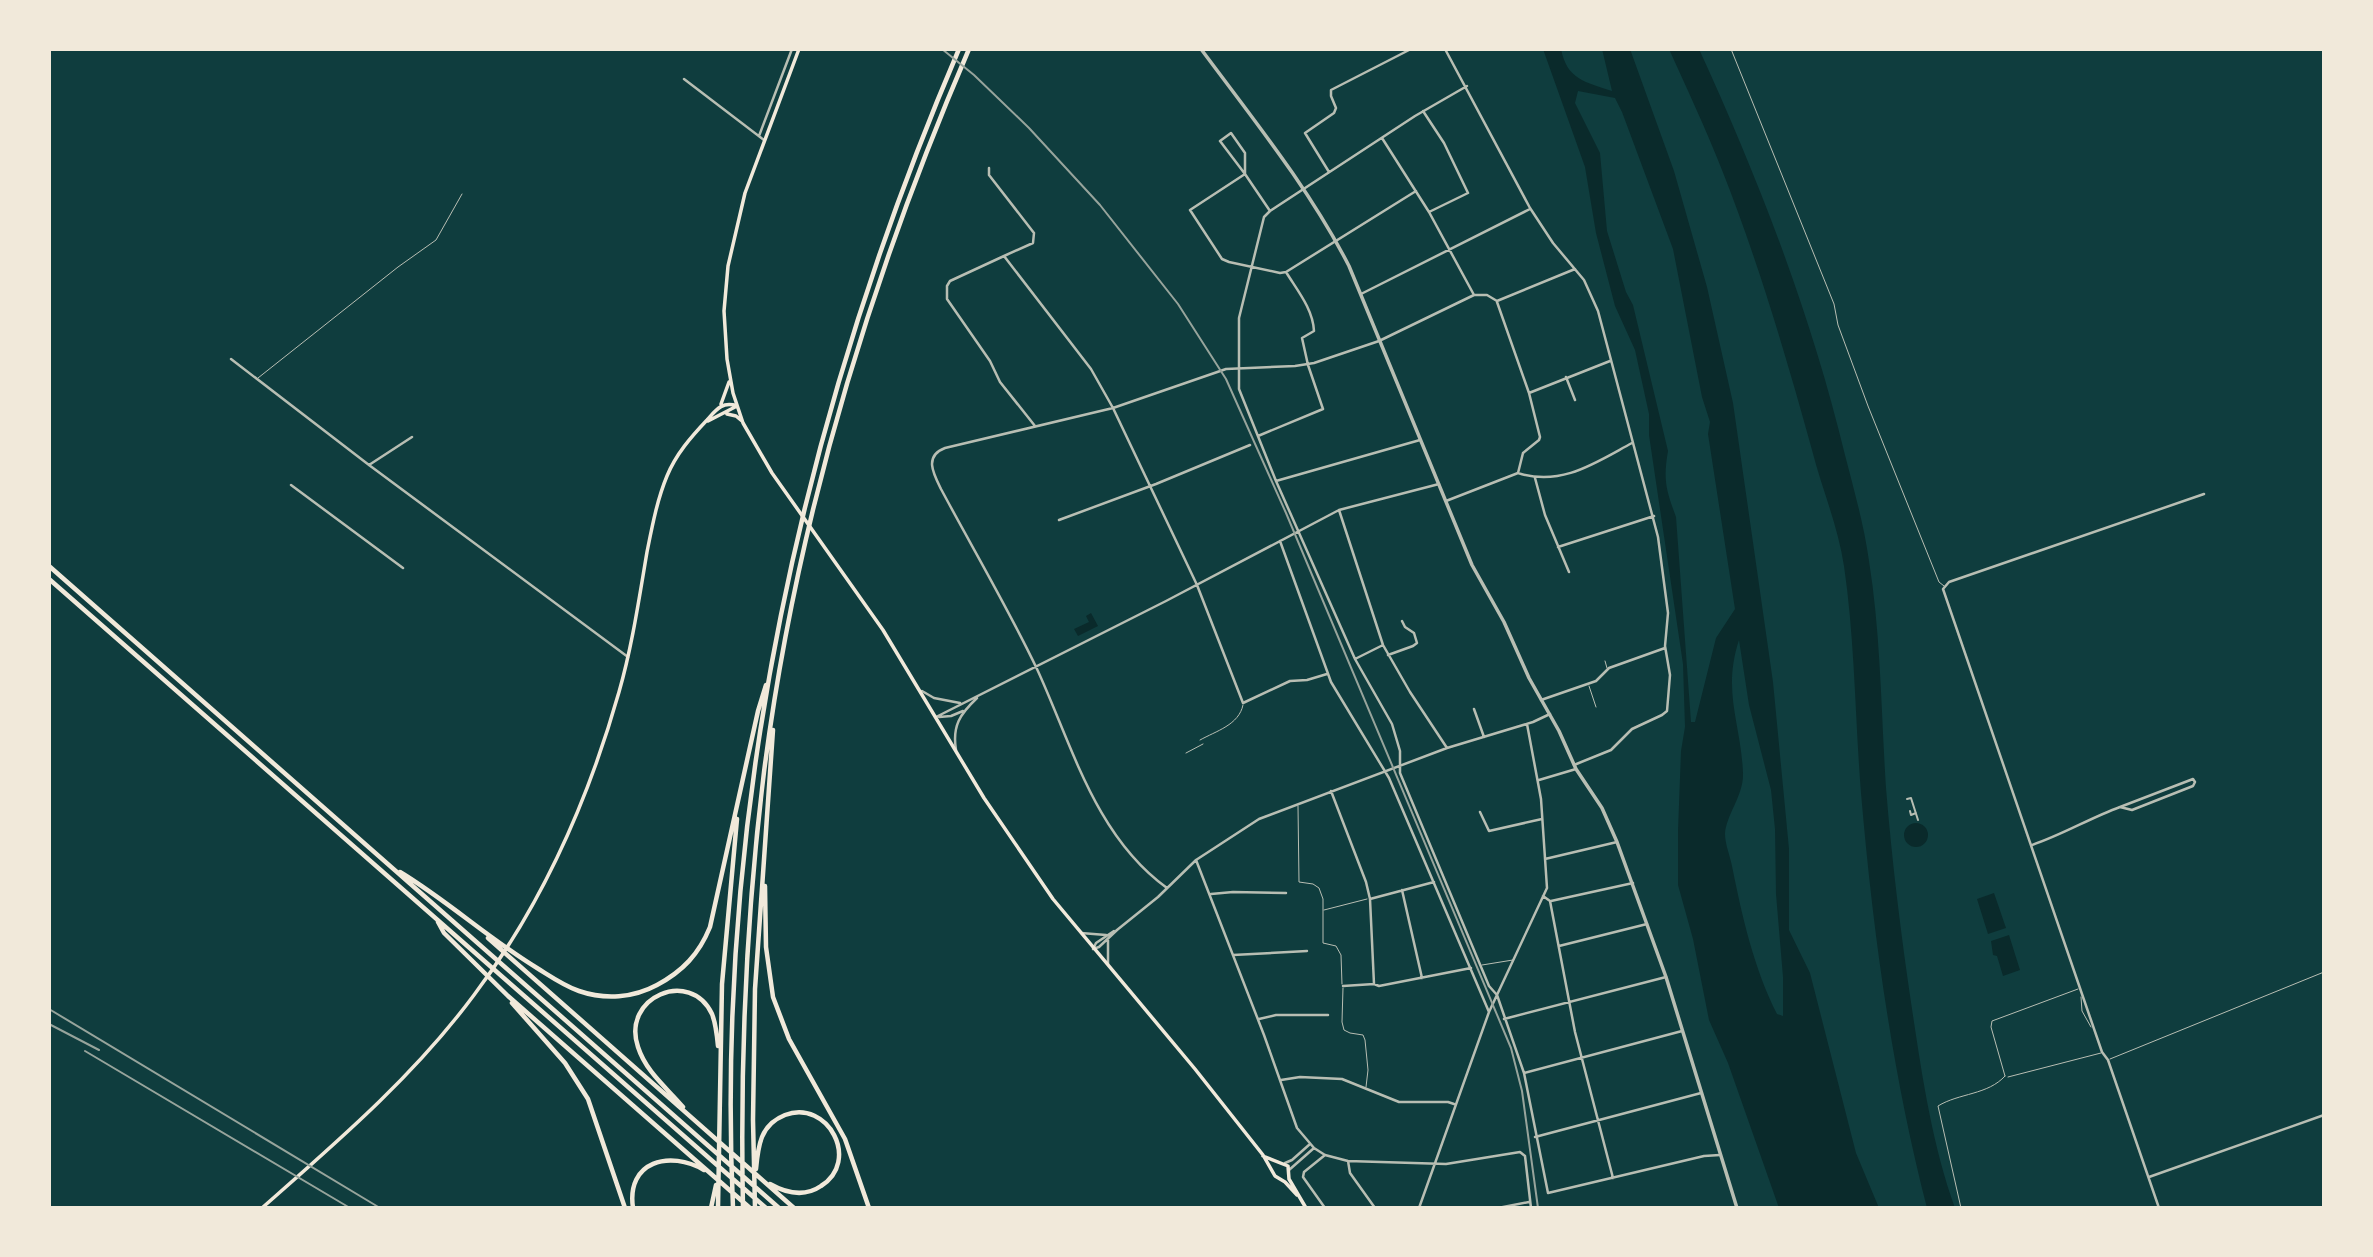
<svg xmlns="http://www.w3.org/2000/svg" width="2373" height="1257" font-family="'Golos Text',sans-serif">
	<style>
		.water { fill: #0a2a2b; fill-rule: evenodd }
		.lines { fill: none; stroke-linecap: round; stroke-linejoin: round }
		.service { stroke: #b8beb3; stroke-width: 1 }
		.pedestrian { stroke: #b8beb3; stroke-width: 2 }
		.minor { stroke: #b8beb3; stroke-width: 2.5 }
		.tertiary { stroke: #b8beb3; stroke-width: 3.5 }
		.secondary { stroke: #f1e9da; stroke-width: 3.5 }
		.motorway { stroke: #f1e9da; stroke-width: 4.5 }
		.rail { stroke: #97a49c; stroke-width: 2 }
	</style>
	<rect width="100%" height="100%" fill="#0f3d3e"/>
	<path class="water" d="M 1543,49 L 1561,49 C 1567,80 1586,82 1612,91 L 1602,49 L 1630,49 L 1674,171 L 1707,287 L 1733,403 L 1773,682 L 1789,849 L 1789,930 L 1810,973 L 1856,1153 L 1879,1208 L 1779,1208 L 1728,1063 L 1709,1020 L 1693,939 L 1678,885 L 1678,831 L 1681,751 L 1685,727 L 1683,664 L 1649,435 L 1649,414 L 1635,350 L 1615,306 L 1596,233 L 1585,167 ZM 1578,91 L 1615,98 L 1622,112 L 1673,249 L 1702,397 L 1710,422 L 1708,434 L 1735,609 L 1716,638 L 1695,722 L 1691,722 L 1676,517 C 1666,490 1663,480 1668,451 L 1633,305 L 1626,292 L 1607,231 L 1600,153 L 1575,103 ZM 1739,640 L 1749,705 L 1771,790 L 1775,829 L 1776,894 L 1783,977 L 1783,1016 L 1777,1014 C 1754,969 1742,916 1732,866 C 1730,856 1725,844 1725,834 C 1726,815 1744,795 1743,773 C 1741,723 1722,692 1739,640 Z
		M 1669,49 L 1699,49 C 1759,180 1811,314 1845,455 C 1854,490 1864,525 1869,561 C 1881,636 1881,712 1886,788 C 1892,862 1901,935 1912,1009 C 1922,1075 1932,1144 1955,1208 L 1927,1208 C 1892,1072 1873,933 1861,793 C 1855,718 1855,641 1844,566 C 1838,526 1822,489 1812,450 C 1786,356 1758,261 1722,170 C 1706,129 1687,89 1669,49 Z
		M 1091,613 L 1098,626 L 1078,636 L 1074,629 L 1089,622 L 1086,616 Z
		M1904 835a12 12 0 1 1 24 0a12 12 0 1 1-24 0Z
		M 1994,893 L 2006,928 L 1988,934 L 1977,899 Z
		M 2009,935 L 2020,970 L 2003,976 L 1997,956 L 1993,955 L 1991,941 Z"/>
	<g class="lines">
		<path class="service" d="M 1731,49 L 1834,304 L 1838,325 L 1868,406 L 1939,582 L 1944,586
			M 258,378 L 398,267 L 436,240 L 462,194
			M 1605,661 L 1607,668
			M 1589,686 L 1596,707
			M 1200,740 C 1216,731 1239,725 1243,705
			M 1186,753 L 1203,744
			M 1298,806 L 1299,882 L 1313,884 L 1319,888 L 1323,899 L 1323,943 L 1336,946 L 1341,955 L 1342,984
			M 1324,910 L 1367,899
			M 1482,965 L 1513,960
			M 1343,988 L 1342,1022 L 1344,1030 L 1350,1033 L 1363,1035 L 1365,1040 L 1368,1070 L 1366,1087
			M 2081,997 L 2082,1011 L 2091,1027
			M 2110,1059 L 2324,972
			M 2005,1076 L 1991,1027 L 1992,1021 L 2078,989
			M 2008,1077 L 2101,1053
			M 1961,1208 L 1938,1106 C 1959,1093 1988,1095 2005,1076"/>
		<path class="pedestrian" d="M 1907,799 L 1911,798 L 1918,820
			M 1910,811 L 1911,815 L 1916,813"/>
		<path class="minor" d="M 1445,49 L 1530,208 L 1553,243 L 1584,280 L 1598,311 L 1658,537 L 1668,613 L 1665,646 L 1670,675 L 1667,711 L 1662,715 L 1632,729 L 1611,750 L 1574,765
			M 684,79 L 764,140
			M 1467,86 L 1415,116 L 1270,211 L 1264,217 L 1239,318 L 1239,389 L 1276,481 L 1355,659 L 1392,724 L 1400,751 L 1400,773 L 1489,986 L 1497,995 L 1524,1073 L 1548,1193 L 1704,1156 L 1720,1155
			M 1423,111 L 1444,143 L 1468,193 L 1429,212
			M 759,136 L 792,49
			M 1382,138 L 1429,212 L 1474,295
			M 989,168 L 989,175 L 1034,233 L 1033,243 L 1004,256
			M 1329,172 L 1305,133 L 1334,113 L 1336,108 L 1331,96 L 1331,90 L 1411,49
			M 1270,211 L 1245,174 L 1245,153 L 1231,133 L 1220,141 L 1245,174 L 1190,210 L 1222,259 L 1229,262 L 1280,273 L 1286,272 L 1416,191
			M 1361,294 L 1530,209
			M 1497,302 L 1529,393 L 1540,437 L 1539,440 L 1523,453 L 1518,473
			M 231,359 L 369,465 L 628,657
			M 1566,377 L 1575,400
			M 1529,393 L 1610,361
			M 1035,426 L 1000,382 L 990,361 L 947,299 L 947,286 L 950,281 L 1004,256 L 1091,369 L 1113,408 L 1197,585 L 1243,703 L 1290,681 L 1307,680 L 1327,674
			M 1258,436 L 1323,409 L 1308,365 L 1302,338 L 1314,331 C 1313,309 1297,290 1286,272
			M 369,465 L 412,437
			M 1518,473 C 1561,487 1595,463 1632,443
			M 1535,478 L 1545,515 L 1569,572
			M 1276,481 L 1420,440
			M 291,485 L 403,568
			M 1446,501 L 1518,473
			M 1339,510 L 1383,645 L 1410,692 L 1447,748
			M 1059,520 L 1156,484 L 1250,445
			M 1280,541 L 1331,682 L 1389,778 L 1489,1012
			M 1558,547 L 1654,516
			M 1388,655 L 1413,646 L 1417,643 L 1414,633 L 1405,627 L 1402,621
			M 1355,659 L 1383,645
			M 922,691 L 934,698 L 960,703
			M 1541,700 L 1596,681 L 1609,668 L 1665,648
			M 1474,709 L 1484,737
			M 936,717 L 1166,601 L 1339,510 L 1439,484
			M 939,717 L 951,716 L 963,711
			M 956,750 C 952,726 960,714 977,698
			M 2193,779 L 2195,782 L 2193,786 L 2132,810 L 2120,807 Z
			M 1539,780 L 1576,769
			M 1331,791 L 1366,882 L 1370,899 L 1374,984
			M 1480,812 L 1489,831 L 1542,819
			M 2032,845 C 2062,835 2090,818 2120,807
			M 1545,859 L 1617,842
			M 1196,860 L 1264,1035 L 1297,1128 L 1314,1148 L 1325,1155 L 1348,1161 L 1446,1164 L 1520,1152 L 1525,1156 L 1531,1208
			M 1167,888 C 1095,836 1072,745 1037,669 C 1008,608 973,549 941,489 C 933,473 924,456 945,448 L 1113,408 L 1226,369 L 1295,366 L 1314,363 L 1379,341 L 1474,295 L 1487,295 L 1497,301 L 1575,269
			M 1402,890 L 1422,978
			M 1211,894 L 1233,892 L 1286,893
			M 1543,896 L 1550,901 L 1575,1032 L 1613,1178
			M 1370,899 L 1434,882
			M 1551,901 L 1633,883
			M 1081,933 L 1106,935
			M 1108,940 L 1108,964
			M 1559,946 L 1647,924
			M 1093,949 L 1099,947 L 1117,930 L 1158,897 L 1196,860 L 1259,819 L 1447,748 L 1533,722 L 1550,714
			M 1093,949 L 1096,943 L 1114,931
			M 1233,955 L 1307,951
			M 1343,986 L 1374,984 L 1379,986 L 1471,968
			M 1259,1019 L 1276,1015 L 1328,1015
			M 1504,1019 L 1666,977
			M 1524,1073 L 1682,1031
			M 1281,1080 L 1300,1077 L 1342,1079 L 1399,1102 L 1448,1102 L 1454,1104
			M 1535,1137 L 1701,1093
			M 1348,1161 L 1350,1173 L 1375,1208
			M 1285,1163 L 1292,1160 L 1310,1144
			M 1289,1170 L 1314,1148
			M 2149,1177 L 2324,1115
			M 1325,1208 L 1303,1177 L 1304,1172 L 1325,1155
			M 1419,1208 L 1489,1012 L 1547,888 L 1541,799 L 1527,724
			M 1498,1208 L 1529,1202
			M 2159,1208 L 2108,1060 L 2102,1052 L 2082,994 L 1943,589 L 1949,582 L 2204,494"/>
		<path class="tertiary" d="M 1201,49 C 1253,119 1309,188 1349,266 L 1472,565 L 1504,622 L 1529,678 L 1559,731 L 1576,769 L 1602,808 L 1617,842 L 1666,977 L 1737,1208"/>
		<path class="secondary" d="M 799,49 L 745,193 L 728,266 L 724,311 L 727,359 L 733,393 L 743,423 L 772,473 L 883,630 L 984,798 L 1053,899 L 1195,1069 L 1263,1155 L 1275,1176 L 1285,1182 L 1297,1195
			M 721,404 L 729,382
			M 727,414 L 736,416 L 742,421
			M 708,421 L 737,406
			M 1263,1156 L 1288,1166 L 1289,1179 L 1306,1208
			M 262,1208 C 337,1142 414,1076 474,995 C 542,905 588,801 619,692 C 632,647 639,599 647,552 C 652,527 657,500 667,476 C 676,454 691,437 707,420 C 716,410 722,401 737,406"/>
		<path class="motorway" d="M 49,566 L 779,1208
			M 49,579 L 766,1208
			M 400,872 C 448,901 489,939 537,968 C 550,976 564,986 579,991 C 605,1000 633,998 657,985 C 683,971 699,954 710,927 L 758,711 L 766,685
			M 765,886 L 766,947 L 773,997 L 789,1039 L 845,1139 L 869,1208
			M 438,922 L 444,933 L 508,996 L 750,1208
			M 488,938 L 794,1208
			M 512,1003 L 565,1063 L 588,1099 L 625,1208
			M 683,1107 C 667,1088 646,1072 638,1047 C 621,997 690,968 712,1014 C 716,1024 717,1035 718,1046
			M 756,1169 C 757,1158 758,1147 762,1137 C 766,1127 775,1119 785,1115 C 828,1099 861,1161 821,1186 C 805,1197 786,1193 770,1184
			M 633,1208 C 626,1161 670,1150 704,1170
			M 711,1208 L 716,1185
			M 718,1208 L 722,984 L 737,819
			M 733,1208 C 715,811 803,413 959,49
			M 743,1208 C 740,1062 746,917 764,772 C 796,523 870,279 969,49
			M 755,1208 L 753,1120 L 755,989 L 773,730"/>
		<path class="rail" d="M 942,49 L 974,75 L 1029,128 L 1100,205 L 1178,304 L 1226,379 L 1286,513 L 1511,1048 L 1522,1091 L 1538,1208
			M 49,1009 L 380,1208
			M 49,1024 L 99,1050
			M 85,1051 L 350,1208"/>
	</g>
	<rect width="2373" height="1257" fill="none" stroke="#f1e9da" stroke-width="102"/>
</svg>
